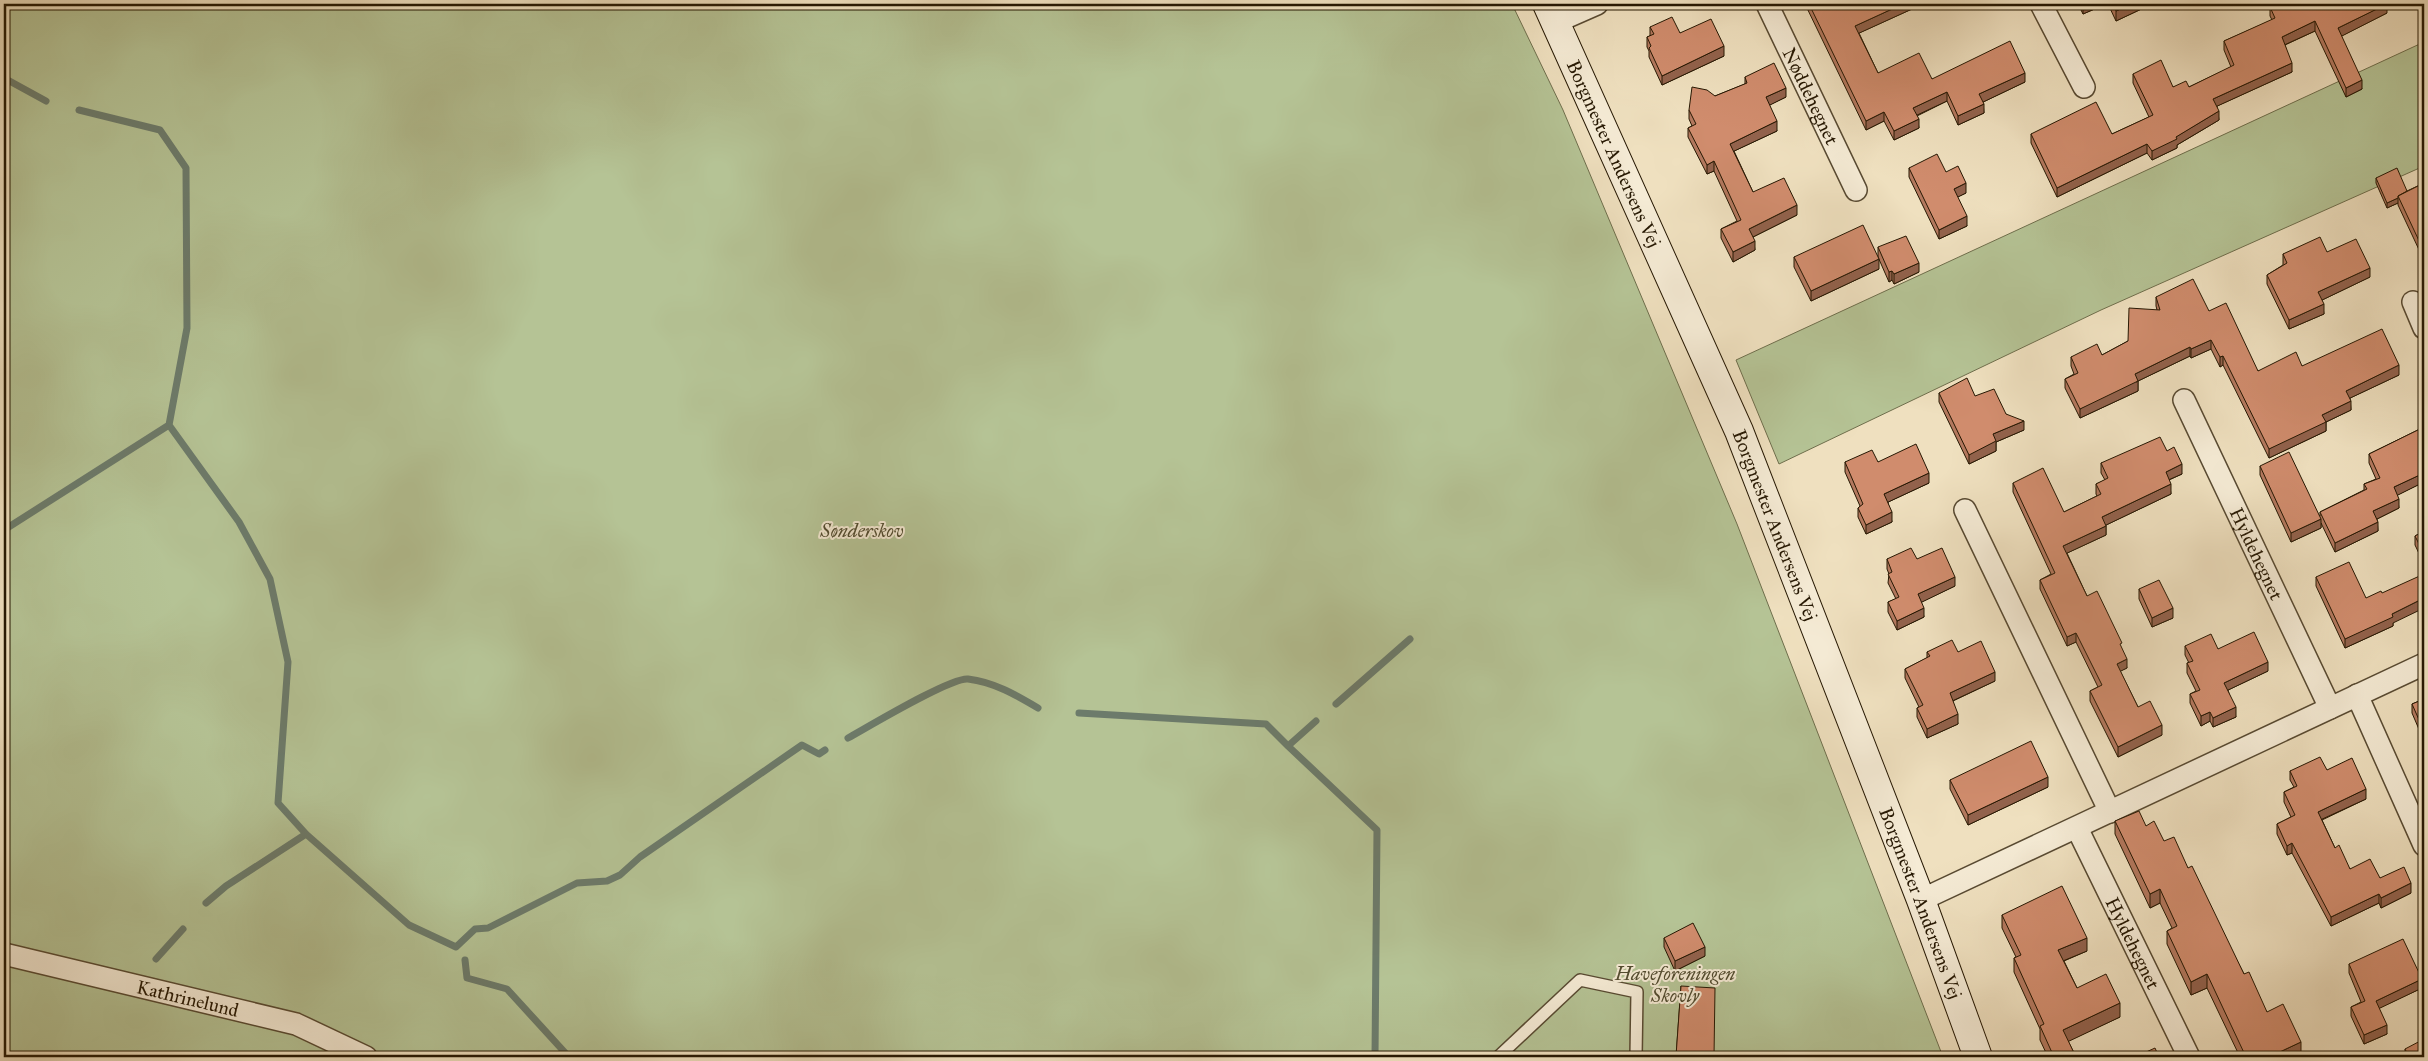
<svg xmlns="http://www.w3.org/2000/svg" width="2428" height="1061" font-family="'IM FELL Great Primer',serif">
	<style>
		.green { fill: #b5c395; stroke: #6e6e4c }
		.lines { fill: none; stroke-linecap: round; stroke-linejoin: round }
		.stream { stroke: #6c7b6b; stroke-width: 7 }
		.lane-casing { stroke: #584a32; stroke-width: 14 }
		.street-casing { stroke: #584a32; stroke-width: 24 }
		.secondary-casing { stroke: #261803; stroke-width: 30 }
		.lane { stroke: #f5ebd5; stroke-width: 11 }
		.street { stroke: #f5ebd5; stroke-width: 21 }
		.secondary { stroke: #f5ebd5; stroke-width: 28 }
		.wall { fill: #b3785e; stroke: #261803 }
		.shaded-wall { fill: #92624c; stroke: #261803 }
		.building { fill: #d08c6d; stroke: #261803 }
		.labels { text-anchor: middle; stroke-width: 4; stroke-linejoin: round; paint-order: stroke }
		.street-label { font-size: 19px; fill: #261803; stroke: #f5ebd5 }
		.park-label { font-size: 19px; font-style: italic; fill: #514b2f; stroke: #f5ebd5 }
	</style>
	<rect width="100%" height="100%" fill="#efe0bf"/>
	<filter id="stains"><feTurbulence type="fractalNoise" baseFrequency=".004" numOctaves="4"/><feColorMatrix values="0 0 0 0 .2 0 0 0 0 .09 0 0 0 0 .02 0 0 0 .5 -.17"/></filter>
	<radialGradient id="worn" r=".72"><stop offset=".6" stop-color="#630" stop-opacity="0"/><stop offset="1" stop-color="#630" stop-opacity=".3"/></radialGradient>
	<path class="green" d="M 4,4 L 1512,4 L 1563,110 L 1737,524 L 1943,1057 L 4,1057 Z
		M 2424,42 L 2424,166 L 2101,310 L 1779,464 L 1736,360 Z"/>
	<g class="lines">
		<path class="stream" d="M 4,78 L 46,101
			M 79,110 L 160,130 L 186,168 L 187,328 L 169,425 L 239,522 L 270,579 L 288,662 L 278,803 L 306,834 L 409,925 L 456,947 L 475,929 L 488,928 L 577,883 L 607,881 L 620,875 L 640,857 L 802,745 L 819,754 L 825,750
			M 4,530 L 169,425
			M 1336,704 L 1410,639
			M 1079,713 L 1266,724 L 1288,746
			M 1316,721 L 1288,746 L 1377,830 L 1375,1057
			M 848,738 C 868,727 951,677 968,679 C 994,682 1016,695 1038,708
			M 206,903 L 226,886 L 306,834
			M 156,959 L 183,929
			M 465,960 L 467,978 L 507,989 L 569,1057"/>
		<defs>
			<path id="lane" d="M 1498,1057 L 1580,980 L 1637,992 L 1636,1057"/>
			<g id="street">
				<path id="s1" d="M 1767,4 L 1856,190"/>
				<path d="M 2041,4 L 2084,87"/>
				<path d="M 1556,22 L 1597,4"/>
				<path d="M 2413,302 L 2424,328"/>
				<path id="s2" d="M 2184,400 L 2330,708"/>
				<path d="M 1965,510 L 2110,812"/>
				<path d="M 2357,695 L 2424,845"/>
				<path id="s3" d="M 2077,828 L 2189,1057"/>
				<path d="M 1921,900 L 2424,664"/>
				<path id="s4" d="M 4,954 L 296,1024 L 366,1057"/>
			</g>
			<g id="secondary">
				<path id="s5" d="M 1547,4 L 1739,431 L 1921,900 L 1978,1057"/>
			</g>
		</defs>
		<use href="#lane" class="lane-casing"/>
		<use href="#street" class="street-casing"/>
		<use href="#secondary" class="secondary-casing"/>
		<use href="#lane" class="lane"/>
		<use href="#street" class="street"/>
		<use href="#secondary" class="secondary"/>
	</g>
	<path class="wall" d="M 1805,4 L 1853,4 L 1854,5 L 1923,4 L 1859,33 L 1878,73 L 1932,79 L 2025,82 L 1983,102 L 1984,113 L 1958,125 L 1947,101 L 1917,116 L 1919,128 L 1894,140 L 1884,121 L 1866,130 Z
		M 2078,4 L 2106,4 L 2083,14 Z
		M 2108,4 L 2152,4 L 2116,21 Z
		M 2270,7 L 2387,13 L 2341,36 L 2362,89 L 2346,97 L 2315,31 L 2285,45 L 2292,72 L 2217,106 L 2219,120 L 2177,145 L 2177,148 L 2152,160 L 2147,153 L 2057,197 L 2031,143 L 2031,134 L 2112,134 L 2149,117 L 2133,83 L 2133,74 L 2173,87 L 2189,87 L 2231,67 L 2224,50 L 2224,41 L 2272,20 L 2270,16 Z
		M 1650,27 L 1680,33 L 1724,56 L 1662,85 L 1649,57 L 1649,51 L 1647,47 L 1647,37 L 1650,36 Z
		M 1745,77 L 1786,97 L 1769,105 L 1777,131 L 1734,151 L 1753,192 L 1797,215 L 1753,237 L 1755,250 L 1733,262 L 1721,238 L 1721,229 L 1737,221 L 1714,171 L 1707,174 L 1688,137 L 1688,128 L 1692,126 L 1689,119 L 1689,110 L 1715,96 L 1745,84 Z
		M 1909,168 L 1946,172 L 1966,193 L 1957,197 L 1967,226 L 1939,239 L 1909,177 Z
		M 2376,178 L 2407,191 L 2424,183 L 2421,254 L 2398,205 L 2398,203 L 2387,208 L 2376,183 Z
		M 1878,247 L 1919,272 L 1894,284 L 1892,280 L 1889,282 L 1878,257 Z
		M 2327,252 L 2370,277 L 2322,300 L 2324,314 L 2289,329 L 2267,284 L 2267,275 L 2283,265 L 2283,254 Z
		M 1794,257 L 1879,269 L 1811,301 L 1794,267 Z
		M 2156,297 L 2209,311 L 2258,371 L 2302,366 L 2399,375 L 2350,398 L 2351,410 L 2326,422 L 2326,431 L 2269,458 L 2223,365 L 2220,367 L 2211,349 L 2191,358 L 2190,356 L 2138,381 L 2138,391 L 2080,418 L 2065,388 L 2065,379 L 2074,374 L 2071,366 L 2071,357 L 2102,355 L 2128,341 L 2157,310 L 2156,306 Z
		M 1939,393 L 2006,414 L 2024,430 L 1996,442 L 1996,451 L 1969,464 L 1939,402 Z
		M 2424,427 L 2424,482 L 2397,495 L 2399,508 L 2377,519 L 2378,531 L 2335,552 L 2321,523 L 2321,528 L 2291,542 L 2260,475 L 2260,466 L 2320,516 L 2320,512 L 2364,490 L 2364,484 L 2376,479 L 2369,463 L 2369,454 Z
		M 2167,451 L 2182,474 L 2169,480 L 2171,494 L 2106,525 L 2106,535 L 2067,553 L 2087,596 L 2122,650 L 2127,668 L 2120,671 L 2138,707 L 2162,735 L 2118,757 L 2090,701 L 2090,691 L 2098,687 L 2076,642 L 2067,646 L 2040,589 L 2040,580 L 2051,574 L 2013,492 L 2013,483 L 2064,512 L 2097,496 L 2096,494 L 2096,484 L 2105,480 L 2101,473 L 2101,463 Z
		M 1845,462 L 1878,462 L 1929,483 L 1888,502 L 1892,522 L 1866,534 L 1858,517 L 1858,508 L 1860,506 L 1845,472 Z
		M 2424,531 L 2424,564 L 2415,545 L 2415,536 Z
		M 1887,559 L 1917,559 L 1955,586 L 1921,602 L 1924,617 L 1897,630 L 1888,612 L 1888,602 L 1896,599 L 1888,583 L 1889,574 L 1887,569 Z
		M 2316,577 L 2366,598 L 2393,623 L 2393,626 L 2345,648 L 2316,586 Z
		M 2139,589 L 2173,618 L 2152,627 L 2139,599 Z
		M 2185,646 L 2218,649 L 2268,671 L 2228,690 L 2236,717 L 2213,727 L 2210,721 L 2201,726 L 2190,703 L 2190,694 L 2196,691 L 2187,673 L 2187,663 L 2189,663 L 2185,655 Z
		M 1927,652 L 1958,652 L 1995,681 L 1953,701 L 1958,724 L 1927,738 L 1917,717 L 1917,708 L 1919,707 L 1905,678 L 1905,669 L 1927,658 Z
		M 2424,699 L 2424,741 L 2412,713 L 2412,704 Z
		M 2327,770 L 2366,799 L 2322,820 L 2335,848 L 2350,869 L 2380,878 L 2411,893 L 2381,908 L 2379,903 L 2331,926 L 2292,853 L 2287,855 L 2277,834 L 2277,824 L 2291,817 L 2284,802 L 2284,792 L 2294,787 L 2290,780 L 2290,771 Z
		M 1950,780 L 2048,787 L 1968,825 L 1950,789 Z
		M 2115,821 L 2146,826 L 2164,841 L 2188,868 L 2244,974 L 2267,1012 L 2301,1055 L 2297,1057 L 2240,1057 L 2207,988 L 2191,995 L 2167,944 L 2167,931 L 2172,928 L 2160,903 L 2150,908 L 2115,834 Z
		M 2002,915 L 2087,951 L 2064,961 L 2077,988 L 2120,1017 L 2068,1041 L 2076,1057 L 2048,1057 L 2040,1040 L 2040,1029 L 2014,972 L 2014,958 L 2016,957 L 2002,928 Z
		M 1664,938 L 1705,956 L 1675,971 L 1664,947 Z
		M 2349,964 L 2422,988 L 2379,1008 L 2387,1034 L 2364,1044 L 2351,1016 L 2351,1007 L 2361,1002 L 2349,973 Z
		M 1681,986 L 1714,1057 L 1676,1057 Z
		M 2405,1049 L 2424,1057 L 2405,1057 Z"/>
	<path class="shaded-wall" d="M 1903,4 L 1923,4 L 1855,35 L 1855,26 Z
		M 2085,4 L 2106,4 L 2083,14 L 2083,5 Z
		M 2132,4 L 2152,4 L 2116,21 L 2116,11 Z
		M 2387,4 L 2387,13 L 2338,38 L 2338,28 Z
		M 2315,21 L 2315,31 L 2282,46 L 2282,37 Z
		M 1724,46 L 1724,56 L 1662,85 L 1662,76 Z
		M 2292,63 L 2292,72 L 2213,108 L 2213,99 Z
		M 2025,73 L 2025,82 L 1979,104 L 1979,94 Z
		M 2362,80 L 2362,89 L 2346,97 L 2346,88 Z
		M 1786,88 L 1786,97 L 1766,107 L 1766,97 Z
		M 1947,92 L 1947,101 L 1913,117 L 1913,108 Z
		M 1984,104 L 1984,113 L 1958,125 L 1958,116 Z
		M 2219,111 L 2219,120 L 2177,145 L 2177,148 L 2152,160 L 2152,151 Z
		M 1884,112 L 1884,121 L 1866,130 L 1866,121 Z
		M 1919,119 L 1919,128 L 1894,140 L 1894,131 Z
		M 1777,121 L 1777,131 L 1730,153 L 1730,144 Z
		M 2147,144 L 2147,153 L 2057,197 L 2057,188 Z
		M 1714,161 L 1714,171 L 1707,174 L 1707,165 Z
		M 1966,183 L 1966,193 L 1954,199 L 1954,189 Z
		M 2398,198 L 2398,203 L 2387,208 L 2387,203 Z
		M 1797,205 L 1797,215 L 1749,239 L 1749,229 Z
		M 1967,216 L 1967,226 L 1939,239 L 1939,230 Z
		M 1755,241 L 1755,250 L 1733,262 L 1733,252 Z
		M 2424,243 L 2424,253 L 2421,254 L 2421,245 Z
		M 1879,259 L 1879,269 L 1811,301 L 1811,291 Z
		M 1919,263 L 1919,272 L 1894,284 L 1894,274 Z
		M 2370,268 L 2370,277 L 2318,302 L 2318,292 Z
		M 1892,271 L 1892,280 L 1889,282 L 1889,272 Z
		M 2324,304 L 2324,314 L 2289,329 L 2289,320 Z
		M 2211,340 L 2211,349 L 2191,358 L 2191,349 Z
		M 2190,347 L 2190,356 L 2136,382 L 2138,381 L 2138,391 L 2080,418 L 2080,409 L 2135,374 Z
		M 2223,356 L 2223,365 L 2220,367 L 2220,357 Z
		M 2399,365 L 2399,375 L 2346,400 L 2346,391 Z
		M 2351,401 L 2351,410 L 2326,422 L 2326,431 L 2269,458 L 2269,449 L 2322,415 Z
		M 2024,421 L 2024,430 L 1996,442 L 1996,451 L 1969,464 L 1969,455 L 1993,434 Z
		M 2182,464 L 2182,474 L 2166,481 L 2166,472 Z
		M 1929,473 L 1929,483 L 1884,504 L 1884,494 Z
		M 2424,473 L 2424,482 L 2394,497 L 2394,487 Z
		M 2171,484 L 2171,494 L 2102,527 L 2102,517 Z
		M 2399,499 L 2399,508 L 2373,521 L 2373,511 Z
		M 1892,512 L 1892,522 L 1866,534 L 1866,525 Z
		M 2321,519 L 2321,528 L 2291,542 L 2291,533 Z
		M 2378,522 L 2378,531 L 2335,552 L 2335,543 Z
		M 2106,526 L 2106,535 L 2063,555 L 2063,546 Z
		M 1955,577 L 1955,586 L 1918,604 L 1918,594 Z
		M 2424,598 L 2424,608 L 2393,623 L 2393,626 L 2345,648 L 2345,639 L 2392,614 Z
		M 1924,608 L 1924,617 L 1897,630 L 1897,621 Z
		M 2173,608 L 2173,618 L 2152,627 L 2152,618 Z
		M 2076,633 L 2076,642 L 2067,646 L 2067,637 Z
		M 2127,659 L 2127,668 L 2117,673 L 2117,664 Z
		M 2268,662 L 2268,671 L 2224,692 L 2224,683 Z
		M 1995,672 L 1995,681 L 1950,702 L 1950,693 Z
		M 2236,707 L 2236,717 L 2213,727 L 2213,718 Z
		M 2210,712 L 2210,721 L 2201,726 L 2201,716 Z
		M 1958,714 L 1958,724 L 1927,738 L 1927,729 Z
		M 2162,725 L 2162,735 L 2118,757 L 2118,747 Z
		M 2048,777 L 2048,787 L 1968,825 L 1968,815 Z
		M 2366,789 L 2366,799 L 2318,821 L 2318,812 Z
		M 2292,843 L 2292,853 L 2287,855 L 2287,846 Z
		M 2411,883 L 2411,893 L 2381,908 L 2381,898 Z
		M 2160,889 L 2160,903 L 2150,908 L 2150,894 Z
		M 2379,894 L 2379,903 L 2331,926 L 2331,917 Z
		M 2087,938 L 2087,951 L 2058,963 L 2058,950 Z
		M 1705,947 L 1705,956 L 1675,971 L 1675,961 Z
		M 2207,974 L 2207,988 L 2191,995 L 2191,982 Z
		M 2422,979 L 2422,988 L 2376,1010 L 2376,1001 Z
		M 2120,1003 L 2120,1017 L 2063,1044 L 2063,1030 Z
		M 2387,1025 L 2387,1034 L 2364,1044 L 2364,1035 Z
		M 2301,1042 L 2301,1055 L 2297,1057 L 2269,1057 Z"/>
	<path class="building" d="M 1809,4 L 1853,4 L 1854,5 L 1856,4 L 1903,4 L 1855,26 L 1878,73 L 1919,53 L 1932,79 L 2010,41 L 2025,73 L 1979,94 L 1984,104 L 1958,116 L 1947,92 L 1913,108 L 1919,119 L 1894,131 L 1884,112 L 1866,121 Z
		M 2113,4 L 2132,4 L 2116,11 Z
		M 2277,4 L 2387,4 L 2338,28 L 2362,80 L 2346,88 L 2315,21 L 2282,37 L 2292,63 L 2213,99 L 2219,111 L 2176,137 L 2177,139 L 2152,151 L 2147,144 L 2057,188 L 2031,134 L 2096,102 L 2112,134 L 2153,115 L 2133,74 L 2161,60 L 2173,87 L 2186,81 L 2189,87 L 2234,65 L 2224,41 L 2275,18 L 2270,7 Z
		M 1672,17 L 1680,33 L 1711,19 L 1724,46 L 1662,76 L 1649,48 L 1651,46 L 1647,37 L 1654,34 L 1650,27 Z
		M 1774,63 L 1786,88 L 1766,97 L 1777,121 L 1730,144 L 1753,192 L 1784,178 L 1797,205 L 1749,229 L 1755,241 L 1733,252 L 1721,229 L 1741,220 L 1714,161 L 1707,165 L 1688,128 L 1696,124 L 1689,110 L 1692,87 L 1707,90 L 1715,96 L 1747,83 L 1745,77 Z
		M 1937,154 L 1946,172 L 1958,166 L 1966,183 L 1954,189 L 1967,216 L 1939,230 L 1909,168 Z
		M 2397,168 L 2407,191 L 2398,196 L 2398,198 L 2387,203 L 2376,178 Z
		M 2424,183 L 2424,243 L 2421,245 L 2398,196 Z
		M 1863,225 L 1879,259 L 1811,291 L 1794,257 Z
		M 1906,236 L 1919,263 L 1894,274 L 1892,271 L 1889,272 L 1878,247 Z
		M 2320,237 L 2327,252 L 2356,239 L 2370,268 L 2318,292 L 2324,304 L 2289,320 L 2267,275 L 2287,263 L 2283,254 Z
		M 2193,279 L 2209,311 L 2226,303 L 2258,371 L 2296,352 L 2302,366 L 2382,329 L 2399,365 L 2346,391 L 2351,401 L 2322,415 L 2326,422 L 2269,449 L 2223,356 L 2220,357 L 2211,340 L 2191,349 L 2190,347 L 2135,374 L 2138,381 L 2080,409 L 2065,379 L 2078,373 L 2071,357 L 2097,344 L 2102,355 L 2128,341 L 2129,308 L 2160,310 L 2156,297 Z
		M 1967,378 L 1975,396 L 1994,389 L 2006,414 L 2024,421 L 1993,434 L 1996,441 L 1969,455 L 1939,393 Z
		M 2424,427 L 2424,473 L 2394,487 L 2399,499 L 2373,511 L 2378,522 L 2335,543 L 2320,512 L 2367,489 L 2364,484 L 2380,478 L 2369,454 Z
		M 2160,437 L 2167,451 L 2174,447 L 2182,464 L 2166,472 L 2171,484 L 2102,517 L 2106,526 L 2063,546 L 2087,596 L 2097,591 L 2122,643 L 2120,644 L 2127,659 L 2117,664 L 2138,707 L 2150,701 L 2162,725 L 2118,747 L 2090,691 L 2102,685 L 2076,633 L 2067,637 L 2040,580 L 2055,573 L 2013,483 L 2043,468 L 2064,512 L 2101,494 L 2096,484 L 2108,478 L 2101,463 Z
		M 1916,444 L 1929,473 L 1884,494 L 1892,512 L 1866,525 L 1858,508 L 1863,504 L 1845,462 L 1872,450 L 1878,462 Z
		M 2289,452 L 2321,519 L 2291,533 L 2260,466 Z
		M 2424,531 L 2424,554 L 2415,536 Z
		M 1911,548 L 1917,559 L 1942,548 L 1955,577 L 1918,594 L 1924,608 L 1897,621 L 1888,602 L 1899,597 L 1888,574 L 1892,572 L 1887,559 Z
		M 2349,562 L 2366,598 L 2381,591 L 2382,593 L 2424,574 L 2424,598 L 2392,614 L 2393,617 L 2345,639 L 2316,577 Z
		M 2159,580 L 2173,608 L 2152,618 L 2139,589 Z
		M 2254,632 L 2268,662 L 2224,683 L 2236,707 L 2213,718 L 2210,712 L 2201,716 L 2190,694 L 2200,690 L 2187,663 L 2193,661 L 2185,646 L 2211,634 L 2218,649 Z
		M 1952,640 L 1958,652 L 1981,641 L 1995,672 L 1950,693 L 1958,714 L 1927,729 L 1917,708 L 1923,705 L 1905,669 L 1930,656 L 1927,652 Z
		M 2424,699 L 2424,731 L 2412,704 Z
		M 2031,741 L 2048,777 L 1968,815 L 1950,780 Z
		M 2320,757 L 2327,770 L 2352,758 L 2366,789 L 2318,812 L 2335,848 L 2339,845 L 2350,869 L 2370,859 L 2380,878 L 2404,867 L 2411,883 L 2381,898 L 2379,894 L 2331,917 L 2292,843 L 2287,846 L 2277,824 L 2295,815 L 2284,792 L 2297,786 L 2290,771 Z
		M 2139,811 L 2146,826 L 2154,821 L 2164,841 L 2174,837 L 2188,868 L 2192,866 L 2244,974 L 2249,972 L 2267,1012 L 2283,1004 L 2301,1042 L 2269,1057 L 2246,1057 L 2207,974 L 2191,982 L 2167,931 L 2177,926 L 2160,889 L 2150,894 L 2115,821 Z
		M 2062,886 L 2087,938 L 2058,950 L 2077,988 L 2106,974 L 2120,1003 L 2063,1030 L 2076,1057 L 2054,1057 L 2040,1026 L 2044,1024 L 2014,958 L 2021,955 L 2002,915 Z
		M 1693,923 L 1705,947 L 1675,961 L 1664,938 Z
		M 2403,939 L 2422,979 L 2376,1001 L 2387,1025 L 2364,1035 L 2351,1007 L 2365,1001 L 2349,964 Z
		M 1681,986 L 1715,988 L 1714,1057 L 1676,1056 Z
		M 2424,1039 L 2424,1057 L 2409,1057 L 2405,1049 Z
		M 2155,1048 L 2159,1057 L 2135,1057 Z
		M 2103,1053 L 2105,1057 L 2093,1057 Z"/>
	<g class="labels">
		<g class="street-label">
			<text dy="7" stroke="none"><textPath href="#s1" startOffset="102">Nøddehegnet</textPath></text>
			<text dy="7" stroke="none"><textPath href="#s5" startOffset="164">Borgmester Andersens Vej</textPath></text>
			<text dy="7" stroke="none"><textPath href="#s5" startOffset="569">Borgmester Andersens Vej</textPath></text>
			<text dy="7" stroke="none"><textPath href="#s2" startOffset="170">Hyldehegnet</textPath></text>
			<text dy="7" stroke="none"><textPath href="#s5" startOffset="974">Borgmester Andersens Vej</textPath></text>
			<text dy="7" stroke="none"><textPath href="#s3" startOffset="128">Hyldehegnet</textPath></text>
			<text dy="7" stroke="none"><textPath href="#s4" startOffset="189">Kathrinelund</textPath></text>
		</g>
		<g class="park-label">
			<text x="862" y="537">Sønderskov</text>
			<text x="1675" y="980">Haveforeningen<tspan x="1675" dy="22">Skovly</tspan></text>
		</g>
	</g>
	<rect width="2428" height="1061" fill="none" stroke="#efe0bf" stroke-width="20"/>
	<rect x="5" y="5" width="2418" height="1051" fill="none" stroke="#261803" stroke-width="2.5"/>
	<rect x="10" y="10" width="2408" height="1041" fill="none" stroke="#261803"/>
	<rect width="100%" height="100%" filter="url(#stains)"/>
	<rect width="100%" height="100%" fill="url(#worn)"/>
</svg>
